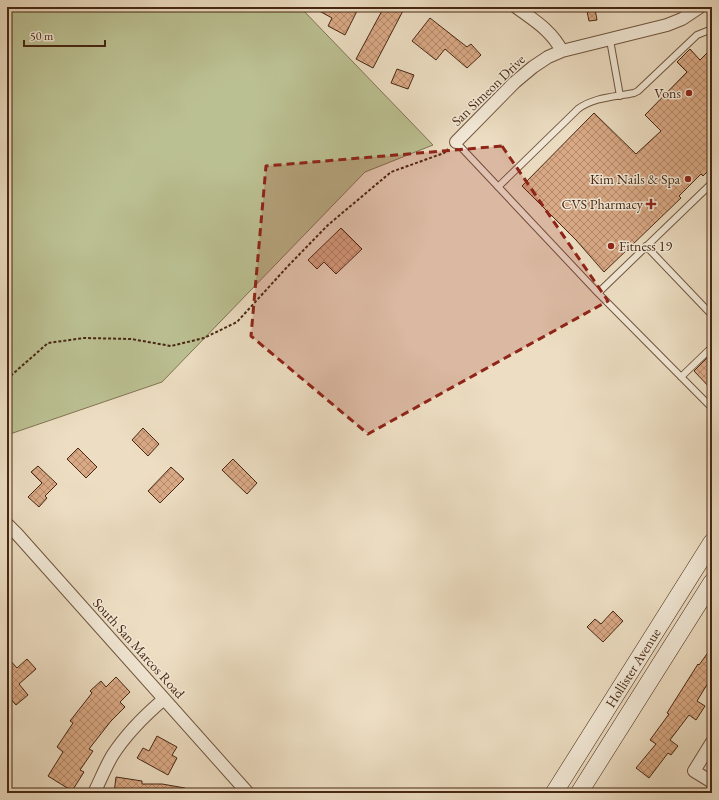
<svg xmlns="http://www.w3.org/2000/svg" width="719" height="800" font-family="'EB Garamond',serif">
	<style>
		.green { fill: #bbc092; stroke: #817452 }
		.building { fill: url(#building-cross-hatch); stroke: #472713 }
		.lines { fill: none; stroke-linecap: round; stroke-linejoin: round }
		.lane-casing { stroke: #70553f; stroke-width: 8 }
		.street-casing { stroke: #70553f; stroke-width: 14 }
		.secondary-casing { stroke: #472713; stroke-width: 18 }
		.path { stroke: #472713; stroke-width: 2; stroke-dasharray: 3 2; stroke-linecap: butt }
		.lane { stroke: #f3ead8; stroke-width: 6 }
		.street { stroke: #f3ead8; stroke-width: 12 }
		.secondary { stroke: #f3ead8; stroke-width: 17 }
		.marked { fill: #8f2418; fill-opacity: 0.2; stroke: #8f2418; stroke-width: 3; stroke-dasharray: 8 5; stroke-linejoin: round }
		.poi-dot { fill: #8f2418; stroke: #f3ead8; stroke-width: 1.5 }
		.labels { text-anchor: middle; stroke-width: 3; stroke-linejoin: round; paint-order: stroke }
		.street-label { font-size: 14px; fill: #472713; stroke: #f3ead8 }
		.poi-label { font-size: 14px; fill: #472713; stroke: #f3ead8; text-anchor: end }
	</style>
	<defs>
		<pattern id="building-cross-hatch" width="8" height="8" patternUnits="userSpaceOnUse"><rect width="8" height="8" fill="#daaa86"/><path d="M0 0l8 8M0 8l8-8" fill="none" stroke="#b38a6c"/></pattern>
	</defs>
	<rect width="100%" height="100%" fill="#eddec3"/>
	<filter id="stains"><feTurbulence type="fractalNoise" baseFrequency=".005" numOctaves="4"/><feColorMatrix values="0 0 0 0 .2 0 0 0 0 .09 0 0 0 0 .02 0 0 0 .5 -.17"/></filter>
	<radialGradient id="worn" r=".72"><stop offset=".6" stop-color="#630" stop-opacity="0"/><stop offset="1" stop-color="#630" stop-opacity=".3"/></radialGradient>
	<path class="green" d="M 7,7 L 300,7 L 433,145 L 365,172 L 162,382 L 7,435 Z"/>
	<path class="building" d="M 312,7 L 359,7 L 345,35 L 328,26 L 332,18 Z
		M 384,7 L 405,7 L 373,68 L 356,59 Z
		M 595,9 L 597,20 L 589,21 L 587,11 Z
		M 430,18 L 467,47 L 471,44 L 481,55 L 467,68 L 445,49 L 436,60 L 412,41 Z
		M 712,48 L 712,167 L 703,176 L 701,174 L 679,196 L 681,198 L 604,272 L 576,240 L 522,186 L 594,113 L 636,154 L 661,131 L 645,115 L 687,72 L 677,62 L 690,49 L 700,60 Z
		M 397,69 L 414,75 L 408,89 L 391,83 Z
		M 341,228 L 362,249 L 336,274 L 324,262 L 317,269 L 308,260 Z
		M 712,353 L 712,390 L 694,371 Z
		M 143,428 L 159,444 L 148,456 L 132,440 Z
		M 78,448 L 97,467 L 86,478 L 67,459 Z
		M 233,459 L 257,483 L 247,494 L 222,470 Z
		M 38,466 L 57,484 L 45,496 L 47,498 L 39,507 L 28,497 L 42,483 L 31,472 Z
		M 171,467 L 184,479 L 160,503 L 148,491 Z
		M 613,611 L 623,621 L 603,642 L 587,627 L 595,619 L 601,624 Z
		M 712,647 L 712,685 L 708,683 L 697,701 L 705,706 L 696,720 L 689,715 L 670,740 L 678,746 L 671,755 L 668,753 L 649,778 L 636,768 L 656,744 L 650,740 L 669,714 L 667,713 L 698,664 L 699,665 Z
		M 7,657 L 17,668 L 27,659 L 36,669 L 19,684 L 28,695 L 16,705 L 7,695 Z
		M 116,677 L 130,692 L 120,702 L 125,707 L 111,721 L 89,749 L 93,751 L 80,770 L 84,772 L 72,791 L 48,776 L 63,752 L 57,747 L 73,723 L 70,721 L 92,693 L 90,691 L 101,681 L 106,687 Z
		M 157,736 L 177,747 L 172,755 L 177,758 L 168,775 L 137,758 L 143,748 L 149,751 Z
		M 116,777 L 142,781 L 142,784 L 162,784 L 185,788 L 184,793 L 114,793 Z"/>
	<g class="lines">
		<defs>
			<path id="lane" d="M 610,40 L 620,96
				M 456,142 L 598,293 L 712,408
				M 498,187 L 578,109 C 594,97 615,97 634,93 L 638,91 L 697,35 L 712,29
				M 646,246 L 709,312 L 712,309
				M 598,293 L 712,183
				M 681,377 L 712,347"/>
			<path id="street" d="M 516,7 C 535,21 551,30 562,51
				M 456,142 L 515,82 L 533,67 L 548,57 L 562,51 L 667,25 L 682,19 L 700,7
				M 7,524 L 17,534 L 248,793
				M 712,742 L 694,771 L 712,782
				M 94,793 C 100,781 105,768 112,756 C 126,734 144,716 164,699"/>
			<g id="secondary">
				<path id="s1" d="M 554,793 L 712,542"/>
				<path d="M 579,793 L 712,582"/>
			</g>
		</defs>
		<use href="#lane" class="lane-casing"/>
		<use href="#street" class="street-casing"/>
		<use href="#secondary" class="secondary-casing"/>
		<path class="path" d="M 7,379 L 48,343 L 84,338 L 131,339 L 171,346 L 204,338 L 237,322 L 288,266 L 328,225 L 391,172 L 444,153 L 448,149"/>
		<use href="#lane" class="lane"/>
		<use href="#street" class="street"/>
		<use href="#secondary" class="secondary"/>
	</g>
	<path class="marked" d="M 502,146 L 608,301 L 368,434 L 251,336 L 266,166 Z"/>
	<g class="poi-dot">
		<circle cx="689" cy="93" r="4"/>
		<circle cx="688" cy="179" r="4"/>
		<path d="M649 198h4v4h4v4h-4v4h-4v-4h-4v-4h4z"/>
		<circle cx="611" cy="246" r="4"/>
	</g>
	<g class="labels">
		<g class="street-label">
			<text transform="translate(488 90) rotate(-44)" y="5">San Simeon Drive</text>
			<text transform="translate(139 648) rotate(48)" y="5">South San Marcos Road</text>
			<text dy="5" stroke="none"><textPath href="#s1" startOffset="148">Hollister Avenue</textPath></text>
		</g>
		<g class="poi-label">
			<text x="681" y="98">Vons</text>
			<text x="680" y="184">Kim Nails &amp; Spa</text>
			<text x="643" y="209">CVS Pharmacy</text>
			<text x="619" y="251" text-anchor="start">Fitness 19</text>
		</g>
	</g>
	<rect width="719" height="800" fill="none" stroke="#eddec3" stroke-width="24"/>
	<rect x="8" y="8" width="703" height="784" fill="none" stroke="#472713" stroke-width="2"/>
	<rect x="12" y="12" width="695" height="776" fill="none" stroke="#472713"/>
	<path d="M24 40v6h81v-6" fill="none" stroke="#472713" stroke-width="2"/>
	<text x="30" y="40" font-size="12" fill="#472713" stroke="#f3ead8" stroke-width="3" paint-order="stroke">50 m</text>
	<rect width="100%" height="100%" filter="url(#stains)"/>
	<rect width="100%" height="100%" fill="url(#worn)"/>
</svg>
